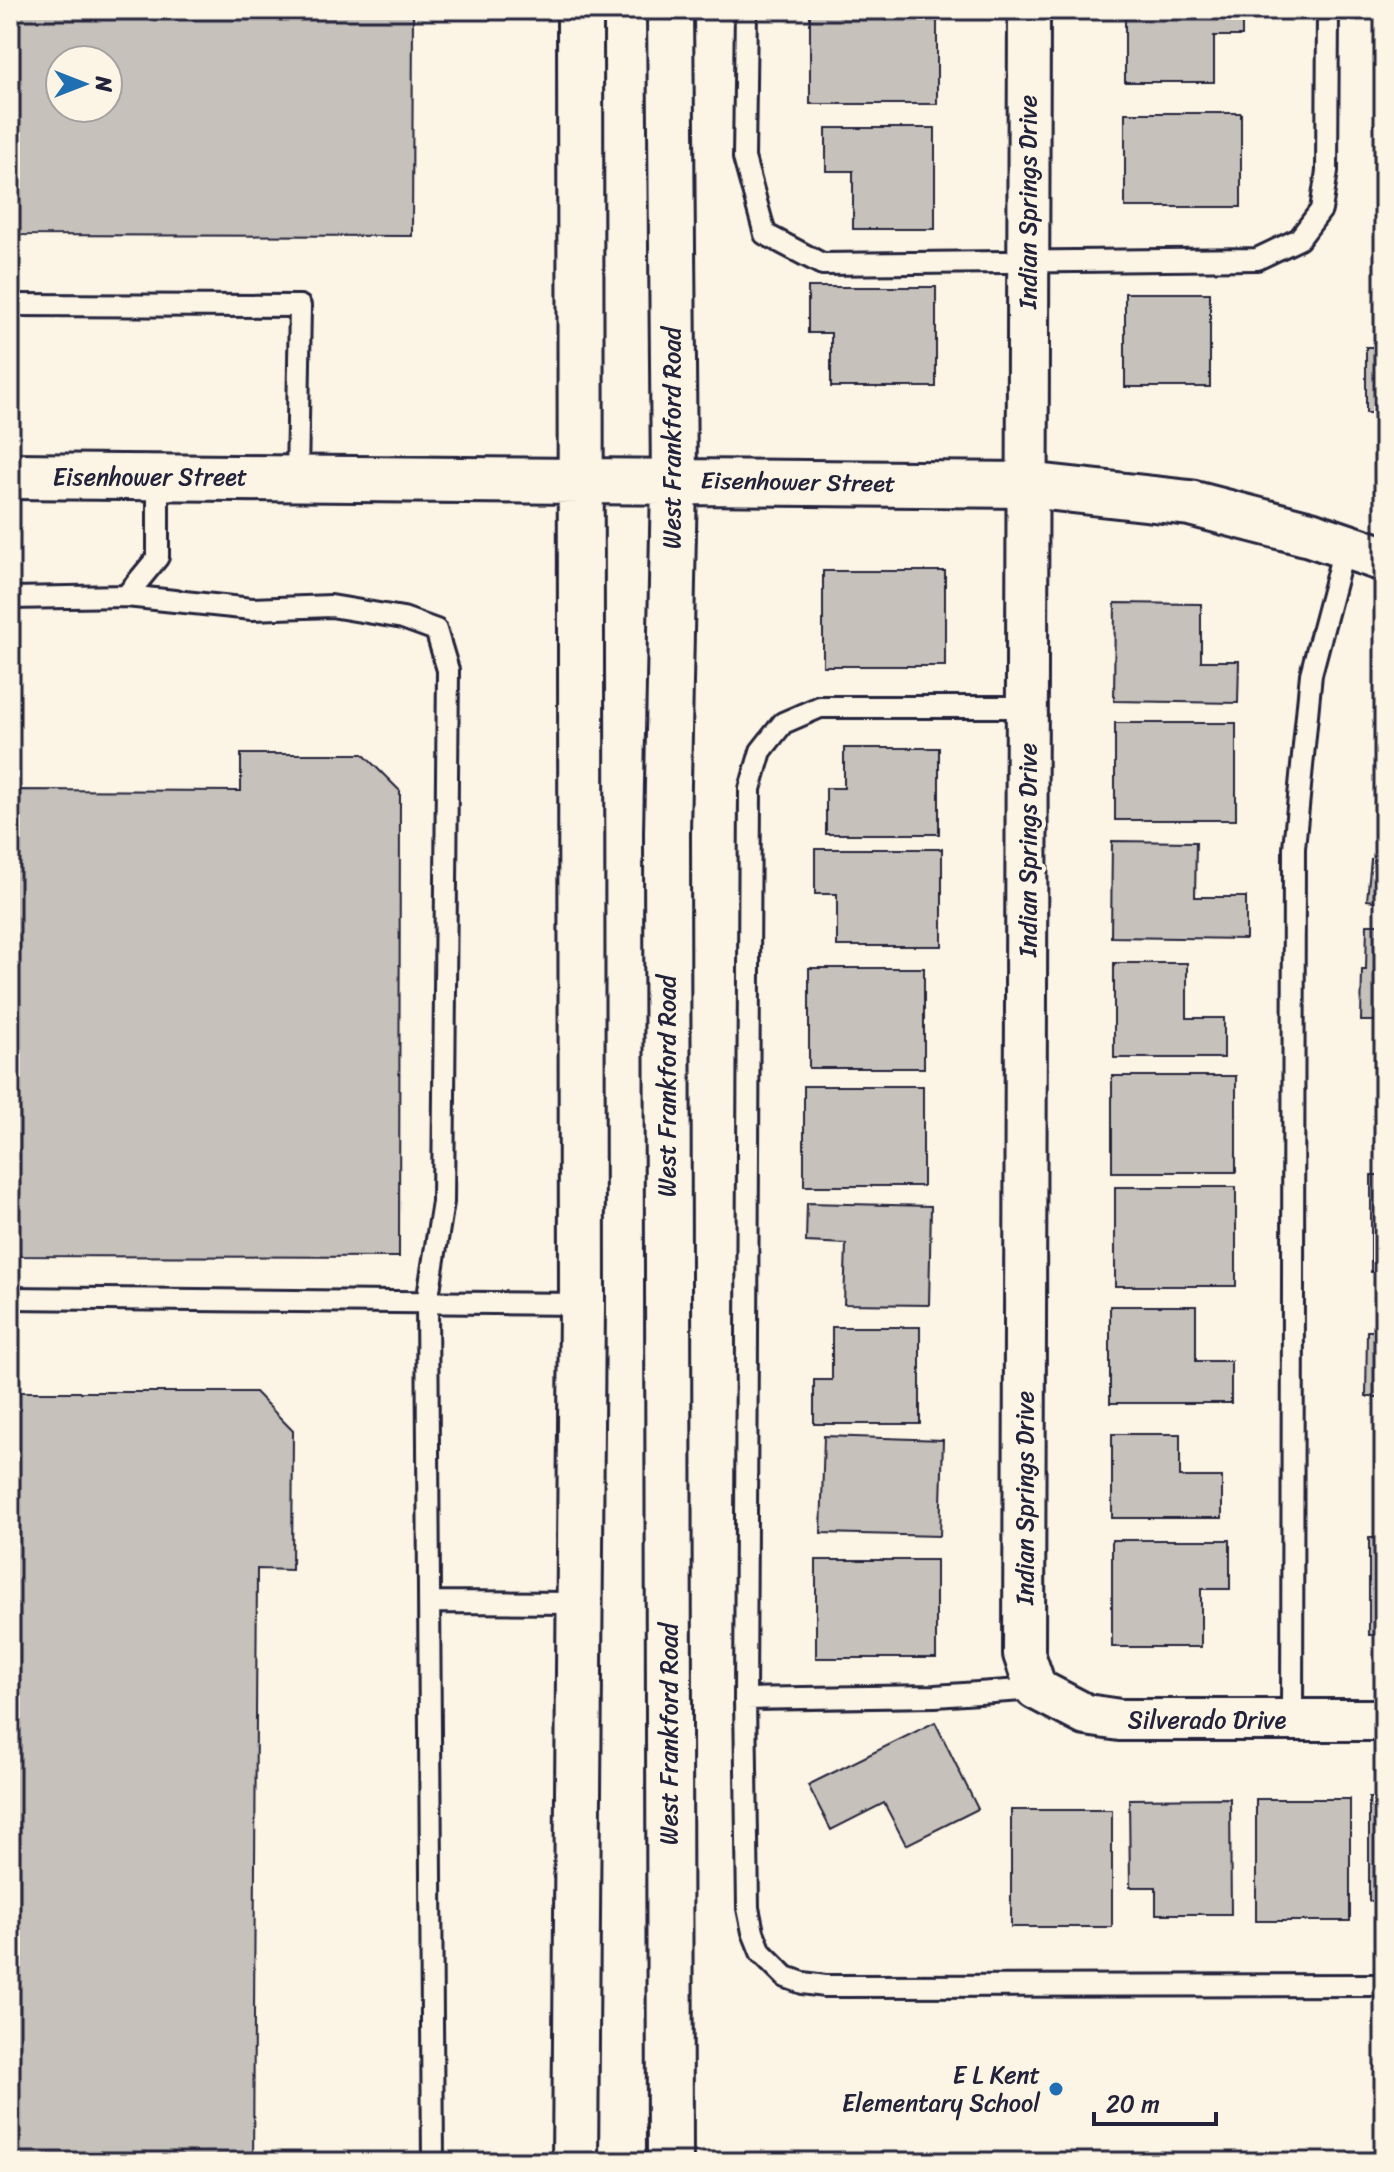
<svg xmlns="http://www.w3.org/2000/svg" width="1394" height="2172" font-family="Sriracha,sans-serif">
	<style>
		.building { fill: #c6c1bb; stroke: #22223b; stroke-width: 2; fill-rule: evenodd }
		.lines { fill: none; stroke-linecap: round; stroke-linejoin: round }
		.lane-casing { stroke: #22223b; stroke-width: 26 }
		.street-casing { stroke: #22223b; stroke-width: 46 }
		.secondary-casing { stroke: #22223b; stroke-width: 50 }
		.lane { stroke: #fcf5e5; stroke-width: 20 }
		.street { stroke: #fcf5e5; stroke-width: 40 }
		.secondary { stroke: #fcf5e5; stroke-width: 44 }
		.poi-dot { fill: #1f6fb2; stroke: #fcf5e5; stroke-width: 3 }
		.labels { text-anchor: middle; stroke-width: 8; stroke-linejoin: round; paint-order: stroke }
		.street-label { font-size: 24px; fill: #22223b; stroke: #fcf5e5 }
		.poi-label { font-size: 24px; fill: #22223b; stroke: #fcf5e5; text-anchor: end }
	</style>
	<rect width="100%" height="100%" fill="#fcf5e5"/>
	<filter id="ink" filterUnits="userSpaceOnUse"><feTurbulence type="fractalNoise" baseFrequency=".0125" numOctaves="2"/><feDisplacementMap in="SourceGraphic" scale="16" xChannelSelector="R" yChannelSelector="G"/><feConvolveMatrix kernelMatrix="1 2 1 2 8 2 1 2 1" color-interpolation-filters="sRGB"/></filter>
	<g filter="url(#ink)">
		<path class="building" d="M 10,10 L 413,10 L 412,236 L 10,235 ZM 60,60 L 108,60 L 108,108 L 60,108 Z
			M 810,10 L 937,10 L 937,104 L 810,104 Z
			M 1125,10 L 1242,10 L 1242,36 L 1214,36 L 1214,82 L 1125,82 Z
			M 1125,113 L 1241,113 L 1241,207 L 1125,207 Z
			M 826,128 L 935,128 L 935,229 L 853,229 L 853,171 L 826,171 Z
			M 808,287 L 936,287 L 936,387 L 831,387 L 831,333 L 808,333 Z
			M 1125,293 L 1210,293 L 1210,387 L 1125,387 Z
			M 1366,347 L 1384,347 L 1384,413 L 1366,413 Z
			M 823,571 L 945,571 L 945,666 L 823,666 Z
			M 1115,603 L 1201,604 L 1201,661 L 1239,661 L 1238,703 L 1114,701 Z
			M 1115,723 L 1236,723 L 1236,820 L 1115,820 Z
			M 844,748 L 939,748 L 939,834 L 826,834 L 826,788 L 844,788 Z
			M 241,754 L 363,754 L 400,791 L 399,1257 L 10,1256 L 10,790 L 241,791 Z
			M 1112,841 L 1196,842 L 1195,897 L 1246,897 L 1246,939 L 1111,937 Z
			M 815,849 L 942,849 L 942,946 L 837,946 L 837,894 L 815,894 Z
			M 1371,859 L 1384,861 L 1384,902 L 1367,900 Z
			M 1367,924 L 1384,924 L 1384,1021 L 1361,1021 L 1362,970 L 1366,970 Z
			M 1114,963 L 1187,963 L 1187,1018 L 1224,1018 L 1224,1058 L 1114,1058 Z
			M 809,968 L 924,968 L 924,1068 L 809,1068 Z
			M 1112,1076 L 1236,1076 L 1236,1172 L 1112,1172 Z
			M 804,1086 L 923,1086 L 923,1186 L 804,1186 Z
			M 1379,1089 L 1384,1089 L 1384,1151 L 1378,1151 Z
			M 1371,1175 L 1384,1175 L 1384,1272 L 1371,1272 Z
			M 1115,1187 L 1236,1187 L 1236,1286 L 1115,1286 Z
			M 807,1203 L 931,1206 L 929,1305 L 844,1304 L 846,1244 L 806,1242 Z
			M 1110,1306 L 1196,1306 L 1196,1361 L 1231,1361 L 1231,1403 L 1110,1403 Z
			M 832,1327 L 920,1327 L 920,1424 L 814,1424 L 814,1380 L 832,1380 Z
			M 1367,1331 L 1384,1331 L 1384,1397 L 1366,1397 Z
			M 10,1392 L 255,1392 L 293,1431 L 292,1570 L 257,1569 L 253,2162 L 10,2162 Z
			M 1380,1417 L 1384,1417 L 1384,1512 L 1380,1512 Z
			M 1112,1434 L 1180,1434 L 1180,1477 L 1222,1477 L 1222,1518 L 1112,1518 Z
			M 824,1436 L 943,1440 L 940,1536 L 821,1533 Z
			M 1369,1538 L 1384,1538 L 1384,1635 L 1369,1635 Z
			M 1112,1540 L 1230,1540 L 1230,1589 L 1201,1589 L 1201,1647 L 1112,1647 Z
			M 816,1560 L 936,1560 L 936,1658 L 816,1658 Z
			M 935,1722 L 978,1809 L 906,1845 L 884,1803 L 831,1830 L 808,1785 Z
			M 1230,1798 L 1231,1914 L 1156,1914 L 1156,1887 L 1130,1887 L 1129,1799 Z
			M 1369,1798 L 1384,1798 L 1384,1901 L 1369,1901 Z
			M 1256,1799 L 1350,1799 L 1350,1921 L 1256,1921 Z
			M 1011,1810 L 1112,1810 L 1112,1927 L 1011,1927 Z"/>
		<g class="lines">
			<defs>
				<path id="lane" d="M 746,10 L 744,158 L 765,234 L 822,264 L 1257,259 L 1299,239 L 1321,210 L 1327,171 L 1328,10
					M 10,305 L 300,306 L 297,478
					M 126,596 L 252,609 L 331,606 L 403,618 L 436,630 L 448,670 L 443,1202 L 427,1303 L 433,2162
					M 10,598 L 126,596 L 158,557 L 158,477
					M 10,1298 L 582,1304
					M 429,1602 L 578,1603
					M 1036,1689 L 935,1696 L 745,1699 L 748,1908 L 753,1932 L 761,1952 L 786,1977 L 803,1983 L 825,1986 L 1384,1985
					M 745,1699 L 750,789 L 761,751 L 783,723 L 820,707 L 1029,707
					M 1292,1720 L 1294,848 L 1311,674 L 1345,545"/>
				<path id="street" d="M 1029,10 L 1024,1654 L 1036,1689 L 1086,1715 L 1120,1720 L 1384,1720"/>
				<path id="secondary" d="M 10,476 L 1027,485 L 1190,503 L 1310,534 L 1384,559
					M 575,2162 L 582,1304 L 580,10
					M 670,2162 L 667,833 L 674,481 L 670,10"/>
			</defs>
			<use href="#lane" class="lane-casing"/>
			<use href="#street" class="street-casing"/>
			<use href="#secondary" class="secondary-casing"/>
			<use href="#lane" class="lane"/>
			<use href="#street" class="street"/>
			<use href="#secondary" class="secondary"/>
		</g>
	</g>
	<circle class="poi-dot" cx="1056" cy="2089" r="8"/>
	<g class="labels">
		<g class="street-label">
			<text transform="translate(1028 202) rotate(-90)" y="8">Indian Springs Drive</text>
			<text transform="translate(672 438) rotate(-90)" y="8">West Frankford Road</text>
			<text x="150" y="485">Eisenhower Street</text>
			<text transform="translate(798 482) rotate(1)" y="8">Eisenhower Street</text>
			<text transform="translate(1028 850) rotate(-90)" y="8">Indian Springs Drive</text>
			<text transform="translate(667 1086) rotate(-90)" y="8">West Frankford Road</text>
			<text transform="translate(1025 1498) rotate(-90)" y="8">Indian Springs Drive</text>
			<text x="1207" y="1728">Silverado Drive</text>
			<text transform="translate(669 1734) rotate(-90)" y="8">West Frankford Road</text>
		</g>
		<g class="poi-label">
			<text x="1040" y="2083">E L Kent<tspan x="1040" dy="28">Elementary School</tspan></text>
		</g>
	</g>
	<rect width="1394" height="2172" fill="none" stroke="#fcf5e5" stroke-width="40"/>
	<rect x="20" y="20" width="1354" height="2132" fill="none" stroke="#22223b" stroke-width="3" filter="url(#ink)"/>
	<g transform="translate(84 84) rotate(90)"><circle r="38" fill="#fcf5e5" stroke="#a5a1a1" stroke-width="2"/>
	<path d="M0-6L14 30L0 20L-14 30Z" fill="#1f6fb2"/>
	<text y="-12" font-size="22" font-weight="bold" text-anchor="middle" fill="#22223b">N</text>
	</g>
	<path d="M1094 2112v12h122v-12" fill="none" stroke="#22223b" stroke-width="4"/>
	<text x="1106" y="2112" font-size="24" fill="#22223b" stroke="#fcf5e5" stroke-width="6" paint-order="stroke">20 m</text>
</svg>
